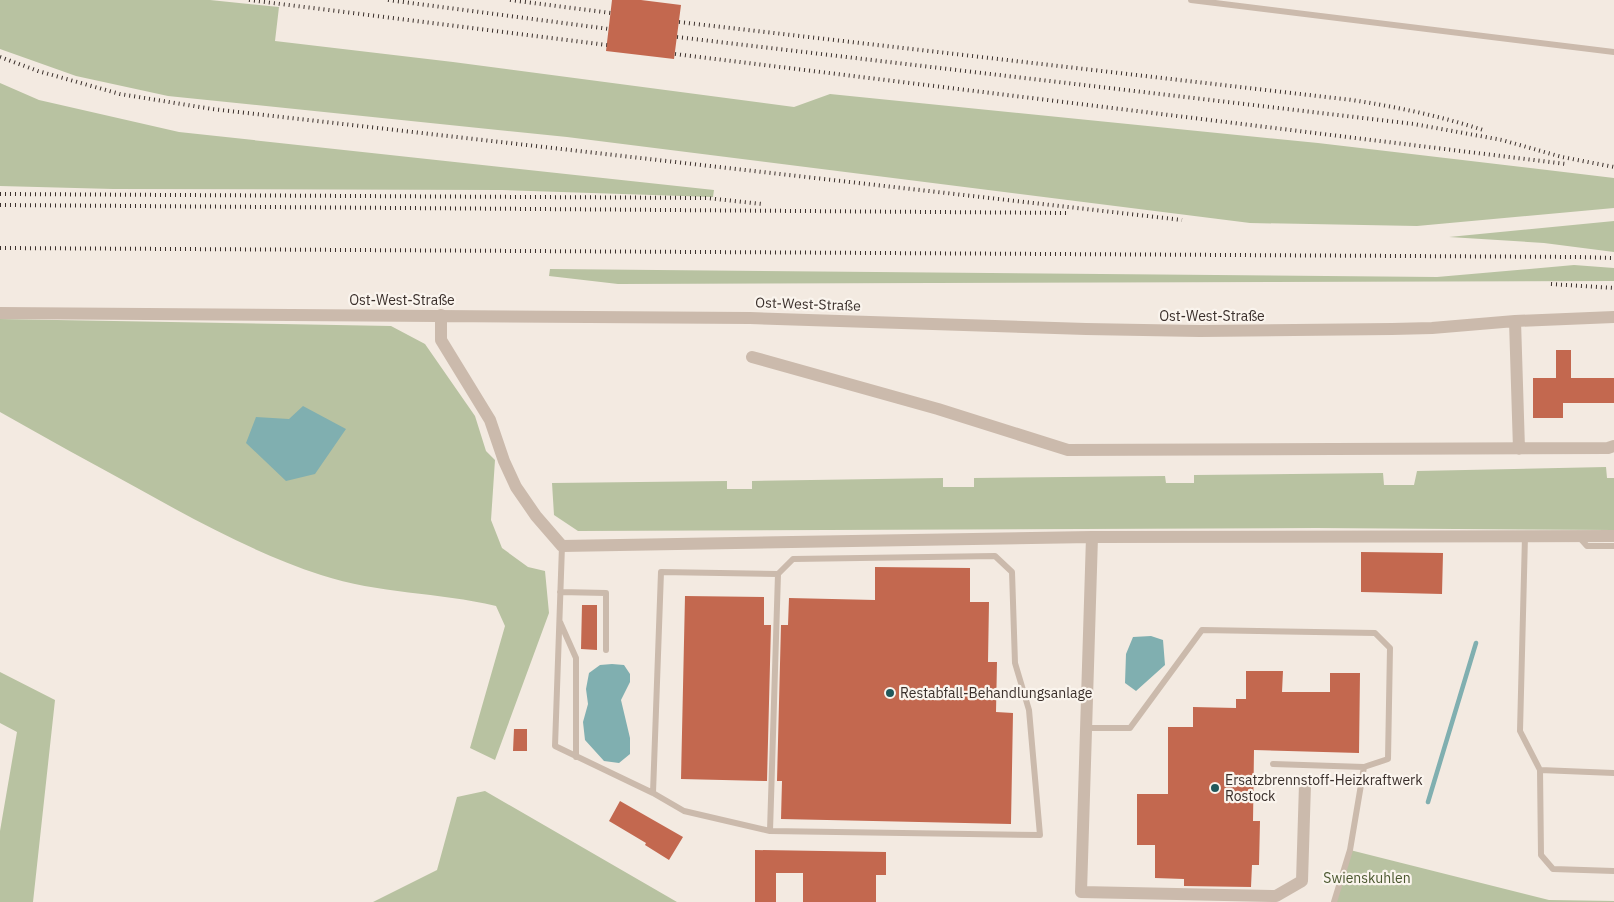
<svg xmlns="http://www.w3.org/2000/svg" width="1614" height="902" font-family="'IBM Plex Sans',sans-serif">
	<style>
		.green { fill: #b8c2a1 }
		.water { fill: #80afb0 }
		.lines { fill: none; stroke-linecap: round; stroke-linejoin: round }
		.stream { stroke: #80afb0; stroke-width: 4.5 }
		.building { fill: #c3684f }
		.lane { stroke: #cbbaac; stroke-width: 6 }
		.street { stroke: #cbbaac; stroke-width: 12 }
		.rail { stroke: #3a2f2b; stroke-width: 4; stroke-dasharray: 1 4; stroke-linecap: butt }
		.poi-dot { fill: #21585b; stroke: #faf4ed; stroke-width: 2 }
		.labels { text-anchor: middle; stroke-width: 4.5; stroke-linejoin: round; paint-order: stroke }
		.street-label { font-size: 14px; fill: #3a2f2b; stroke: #faf4ed }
		.poi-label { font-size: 14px; fill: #3a2f2b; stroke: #faf4ed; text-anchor: start }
		.park-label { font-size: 14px; fill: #4a572f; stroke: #faf4ed }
	</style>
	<rect width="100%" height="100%" fill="#f3eae1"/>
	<path class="green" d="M 0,0 L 210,0 L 279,7 L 275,41 L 453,62 L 794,107 L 830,94 L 1318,143 L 1614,178 L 1614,208 L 1417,226 L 1250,223 L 567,137 L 168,96 L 76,76 L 0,49 Z
		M 0,83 L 39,100 L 179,132 L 714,190 L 713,197 L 502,190 L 113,189 L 0,186 Z
		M 1614,221 L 1614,252 L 1544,243 L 1449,237 Z
		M 1574,265 L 1614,268 L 1614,281 L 618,284 L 549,276 L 550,269 L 1437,277 Z
		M 0,319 L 391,326 L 425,344 L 475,416 L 486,451 L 495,460 L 491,520 L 502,548 L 528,567 L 545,571 L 549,613 L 495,760 L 470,748 L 505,626 L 496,606 C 438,592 379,594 321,575 C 257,554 198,522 139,489 C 93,464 46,438 0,412 Z
		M 1606,467 L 1607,478 L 1614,478 L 1614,530 L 1316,528 L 578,531 L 554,515 L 552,483 L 727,481 L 727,489 L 752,489 L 752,481 L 943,478 L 943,487 L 974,487 L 974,478 L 1165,476 L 1166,483 L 1194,483 L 1194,475 L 1383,473 L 1384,485 L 1414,485 L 1417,471 Z
		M 0,672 L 55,700 L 33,902 L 0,902 L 0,831 L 17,732 L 0,723 Z
		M 485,791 L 677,902 L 373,902 L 437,870 L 457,797 Z
		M 1350,850 L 1549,900 L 1614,901 L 1614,902 L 1334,902 Z"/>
	<path class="water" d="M 303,406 L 346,429 L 315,474 L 286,481 L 246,443 L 256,417 L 289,419 Z
		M 1151,636 L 1163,640 L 1165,665 L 1136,691 L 1125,683 L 1126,654 L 1133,637 Z
		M 612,664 L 624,665 L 630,674 L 630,682 L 621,700 L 630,738 L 630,754 L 619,763 L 604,761 L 585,740 L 583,722 L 588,704 L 586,689 L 589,673 L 600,665 Z"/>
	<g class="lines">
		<path class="stream" d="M 1428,802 L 1476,643"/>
	</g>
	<path class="building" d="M 612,0 L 641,0 L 681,5 L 674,59 L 606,51 Z
		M 1556,350 L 1571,350 L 1571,378 L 1614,378 L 1614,403 L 1563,403 L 1563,418 L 1533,418 L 1533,378 L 1556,378 Z
		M 1361,552 L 1443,553 L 1442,594 L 1361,592 Z
		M 875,567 L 970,568 L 970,602 L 989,602 L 988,662 L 997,662 L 996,712 L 1013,713 L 1011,824 L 781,819 L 782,781 L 777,781 L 781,625 L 788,625 L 789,598 L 875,600 Z
		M 685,596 L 764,597 L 764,625 L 771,625 L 767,781 L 681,779 Z
		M 582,605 L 597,605 L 597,650 L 581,649 Z
		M 1246,671 L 1283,671 L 1282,692 L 1330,692 L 1330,673 L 1360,673 L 1359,753 L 1254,750 L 1253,821 L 1260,821 L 1259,865 L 1252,865 L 1251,887 L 1184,886 L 1184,879 L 1155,878 L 1155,845 L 1137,845 L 1137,794 L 1168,794 L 1168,727 L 1193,727 L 1193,707 L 1236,708 L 1236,699 L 1246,699 Z
		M 514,729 L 527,729 L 527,751 L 513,751 Z
		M 620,801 L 683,837 L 669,860 L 645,845 L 646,843 L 609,821 Z
		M 755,850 L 886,852 L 886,875 L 876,875 L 876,902 L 803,902 L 803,873 L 776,873 L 776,902 L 755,902 Z"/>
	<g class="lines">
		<path class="lane" d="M 1191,0 L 1614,52
			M 1525,536 L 1520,731 L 1540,770 L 1541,855 L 1553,869 L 1614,871
			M 1579,537 L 1587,546 L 1614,546
			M 562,546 L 555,746 L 653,793 L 684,811 L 770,831 L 1040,835 L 1029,710 L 1015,663 L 1012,572 L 995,556 L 793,559 L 778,574 L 661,572 L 653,793
			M 560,592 L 606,593 L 606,650
			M 560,622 L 576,658 L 576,757
			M 1086,728 L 1130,728 L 1202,630 L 1375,633 L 1390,648 L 1388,759 L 1364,767 L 1350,850 L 1334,902
			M 1273,764 L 1364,767
			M 1540,770 L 1614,773
			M 770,831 L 778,574"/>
		<path class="street" d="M 0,313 L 750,318 L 1086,329 L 1200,331 L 1392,329 L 1432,328 L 1515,321 L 1614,317
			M 441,315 L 441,340 L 490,420 L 504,461 L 516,487 L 536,516 L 562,546 L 1092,537 L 1614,536
			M 1515,321 L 1519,449
			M 752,357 L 938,409 L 1068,450 L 1608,448 L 1614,446
			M 1092,537 L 1081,892 L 1276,896 L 1302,881 L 1305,784"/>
		<path class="rail" d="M 249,0 L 607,45
			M 388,0 L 609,29
			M 510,0 L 611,13
			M 679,22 L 1352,100 C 1397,107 1440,116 1483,130
			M 677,37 L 1414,124 L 1502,140 L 1562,157 L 1614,167
			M 675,54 L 1566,164
			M 0,57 L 38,71 L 120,94 L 212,109 L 1182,220
			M 0,194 L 707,198 L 762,204
			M 0,205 L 1067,213
			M 0,248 L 1579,257 L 1614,258
			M 1551,284 L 1614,288"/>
	</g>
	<g class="poi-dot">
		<circle cx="890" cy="693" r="5"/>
		<circle cx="1215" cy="788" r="5"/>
	</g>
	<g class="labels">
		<g class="street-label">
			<text x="402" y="305">Ost-West-Straße</text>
			<text transform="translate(808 304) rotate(2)" y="5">Ost-West-Straße</text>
			<text x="1212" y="321">Ost-West-Straße</text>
		</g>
		<g class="poi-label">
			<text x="900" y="698">Restabfall-Behandlungsanlage</text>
			<text x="1225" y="785">Ersatzbrennstoff-Heizkraftwerk<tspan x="1225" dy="16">Rostock</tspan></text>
		</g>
		<g class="park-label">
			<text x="1367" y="883">Swienskuhlen</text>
		</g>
	</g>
</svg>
